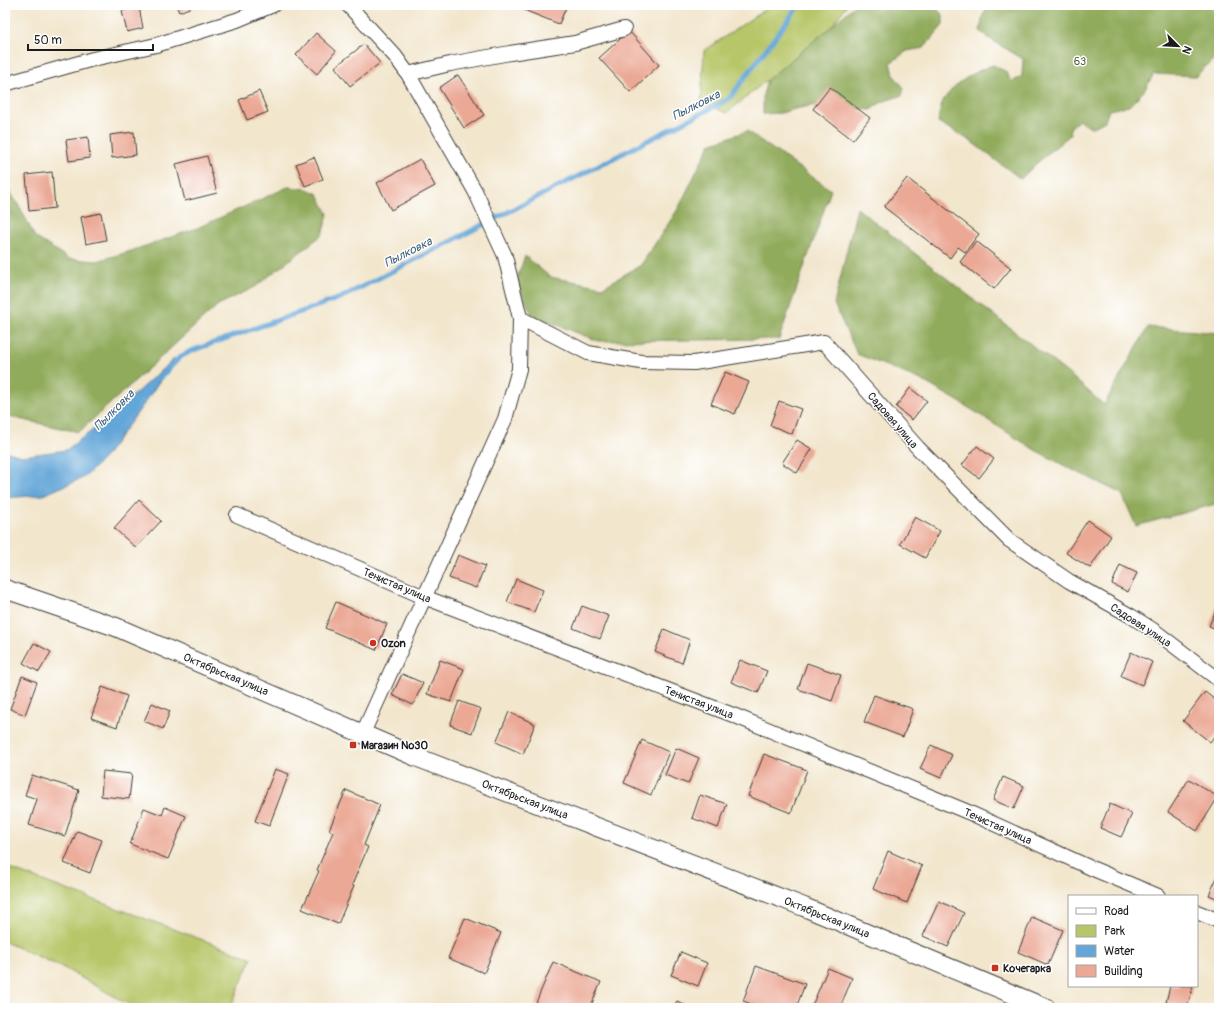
<svg xmlns="http://www.w3.org/2000/svg" width="1224" height="1013" font-family="Pangolin,sans-serif">
	<style>
		.green { fill: #b7c668; stroke: #6a7142 }
		.forest { fill: #91ab5c; stroke: #56643c }
		.water { fill: #64a6d8; stroke: #40617a }
		.lines { fill: none; stroke-linecap: round; stroke-linejoin: round }
		.stream { stroke: #64a6d8; stroke-width: 5 }
		.building { fill: #eba894 }
		.minor-casing { stroke: #3c3a36; stroke-width: 16 }
		.tertiary-casing { stroke: #3c3a36; stroke-width: 20 }
		.minor { stroke: #fff; stroke-width: 14 }
		.tertiary { stroke: #fff; stroke-width: 18 }
		.poi-dot { fill: #c8321e; stroke: #fff; stroke-width: 1.5 }
		.labels { text-anchor: middle; stroke-width: 3; stroke-linejoin: round; paint-order: stroke }
		.park-label { font-size: 11px; fill: #5a603a; stroke: #fff }
		.street-label { font-size: 11px; fill: #1c1c1c; stroke: #fff }
		.poi-label { font-size: 11px; font-weight: bold; fill: #1c1c1c; stroke: #fff; text-anchor: start }
		.water-label { font-size: 12px; font-style: italic; fill: #40617a; stroke: #fff }
	</style>
	<rect width="100%" height="100%" fill="#fff"/>
	<filter id="ink" filterUnits="userSpaceOnUse"><feTurbulence type="fractalNoise" baseFrequency=".025" numOctaves="2"/><feDisplacementMap in="SourceGraphic" scale="8" xChannelSelector="R" yChannelSelector="G"/><feConvolveMatrix kernelMatrix="1 2 1 2 8 2 1 2 1" color-interpolation-filters="sRGB"/></filter>
	<filter id="wash" filterUnits="userSpaceOnUse"><feTurbulence type="fractalNoise" baseFrequency=".012" numOctaves="4" result="noise"/><feDisplacementMap in="SourceGraphic" scale="16" xChannelSelector="R" yChannelSelector="G"/><feGaussianBlur stdDeviation="0.9" result="paint"/><feColorMatrix in="noise" values="0 0 0 0 0 0 0 0 0 0 0 0 0 0 0 0 0 1.4 0 .05"/><feComposite in="paint" operator="in"/></filter>
	<g filter="url(#wash)">
		<rect width="100%" height="100%" fill="#f2e6cc"/>
		<path class="green" d="M 771,5 L 847,5 L 832,26 L 727,113 L 701,103 L 704,51 Z
			M 5,867 L 252,958 L 230,1008 L 135,1008 L 62,967 L 5,942 Z"/>
		<path class="forest" d="M 855,5 L 933,5 L 943,15 L 943,25 L 924,48 L 907,51 L 890,63 L 894,76 L 904,88 L 902,96 C 890,99 880,101 871,110 L 821,104 L 799,108 L 781,113 L 763,114 L 763,95 L 767,80 L 832,26 Z
			M 989,5 L 1219,5 L 1219,54 L 1196,76 L 1154,74 L 1144,91 L 1129,106 L 1109,110 L 1105,121 L 1092,128 L 1079,120 L 1070,128 L 1071,134 L 1037,163 L 1021,179 L 969,140 L 938,122 C 939,116 940,107 943,101 C 953,84 975,71 993,65 L 1005,71 L 1012,82 L 1022,76 L 1023,59 L 993,41 L 980,31 L 983,15 Z
			M 747,131 L 831,190 L 779,339 L 598,341 L 532,315 L 516,281 L 525,256 L 550,277 L 603,287 L 641,265 L 678,209 L 710,144 Z
			M 5,186 L 17,202 L 35,237 L 69,259 L 97,261 L 128,252 L 197,228 L 288,187 L 307,189 L 318,194 L 328,214 L 322,235 L 255,287 L 218,305 L 79,432 L 5,416 Z
			M 857,208 L 1070,375 L 1104,405 L 1148,327 L 1219,333 L 1219,503 L 1136,526 L 1122,494 L 1067,467 L 1035,450 L 958,401 L 921,380 L 857,354 L 834,304 Z"/>
		<path class="water" d="M 175,358 L 144,404 L 104,458 L 85,477 L 43,495 L 5,498 L 5,451 L 22,456 L 66,450 L 101,424 Z"/>
		<g class="lines">
			<path class="stream" d="M 161,377 L 180,357 L 191,351 L 340,298 L 729,99 L 799,5"/>
		</g>
		<g id="blocks">
			<path class="building" d="M 176,5 L 197,5 L 179,12 Z
				M 526,5 L 567,5 L 559,24 L 524,10 Z
				M 139,7 L 143,28 L 127,32 L 122,11 Z
				M 629,31 L 659,65 L 630,92 L 599,58 Z
				M 316,33 L 336,51 L 317,74 L 296,55 Z
				M 364,44 L 380,63 L 350,86 L 335,67 Z
				M 458,75 L 484,115 L 464,128 L 439,88 Z
				M 830,87 L 870,118 L 853,140 L 813,109 Z
				M 259,91 L 268,112 L 247,120 L 239,100 Z
				M 134,132 L 136,155 L 112,158 L 110,135 Z
				M 88,137 L 90,158 L 69,161 L 66,140 Z
				M 207,156 L 217,193 L 185,201 L 176,164 Z
				M 314,157 L 323,179 L 305,186 L 296,164 Z
				M 420,159 L 435,186 L 391,210 L 377,183 Z
				M 52,172 L 55,208 L 29,211 L 26,175 Z
				M 907,178 L 979,234 L 965,252 L 958,247 L 950,258 L 884,207 Z
				M 101,213 L 106,240 L 86,244 L 81,217 Z
				M 976,241 L 1011,268 L 994,289 L 960,262 Z
				M 725,372 L 749,382 L 735,414 L 711,404 Z
				M 910,388 L 927,401 L 912,420 L 896,407 Z
				M 779,401 L 801,409 L 792,434 L 770,425 Z
				M 797,440 L 812,449 L 797,473 L 782,463 Z
				M 977,446 L 994,459 L 979,478 L 962,465 Z
				M 139,500 L 161,521 L 136,548 L 114,528 Z
				M 915,517 L 940,531 L 925,558 L 900,544 Z
				M 1088,520 L 1111,536 L 1090,568 L 1066,553 Z
				M 458,555 L 485,566 L 476,588 L 449,578 Z
				M 1120,565 L 1137,573 L 1128,592 L 1112,584 Z
				M 516,579 L 543,590 L 534,612 L 507,602 Z
				M 336,602 L 387,624 L 376,650 L 325,628 Z
				M 1219,603 L 1219,630 L 1209,626 Z
				M 582,606 L 609,616 L 600,639 L 573,628 Z
				M 664,629 L 690,640 L 682,663 L 655,652 Z
				M 34,643 L 51,652 L 39,672 L 23,663 Z
				M 1131,652 L 1152,662 L 1142,685 L 1121,676 Z
				M 440,660 L 464,669 L 451,702 L 427,694 Z
				M 740,660 L 767,671 L 758,693 L 731,682 Z
				M 807,663 L 841,675 L 832,701 L 798,689 Z
				M 402,674 L 423,683 L 413,705 L 392,695 Z
				M 22,676 L 37,682 L 25,715 L 10,709 Z
				M 102,687 L 127,696 L 117,727 L 91,718 Z
				M 1205,692 L 1219,703 L 1219,730 L 1210,742 L 1183,721 Z
				M 874,695 L 913,709 L 903,737 L 864,722 Z
				M 459,701 L 481,709 L 472,733 L 450,725 Z
				M 152,703 L 170,711 L 163,729 L 144,721 Z
				M 509,712 L 535,724 L 523,754 L 496,742 Z
				M 642,740 L 669,752 L 651,795 L 624,783 Z
				M 931,745 L 952,755 L 941,778 L 920,769 Z
				M 676,748 L 699,758 L 688,784 L 665,775 Z
				M 764,754 L 807,770 L 791,813 L 748,796 Z
				M 275,769 L 289,774 L 269,826 L 255,821 Z
				M 103,771 L 132,774 L 129,799 L 101,796 Z
				M 32,775 L 79,790 L 65,836 L 29,825 L 37,799 L 25,795 Z
				M 1003,777 L 1024,786 L 1014,809 L 993,800 Z
				M 1189,779 L 1218,797 L 1197,831 L 1168,812 Z
				M 346,790 L 380,805 L 364,845 L 368,847 L 352,885 L 354,886 L 338,924 L 302,909 L 319,871 L 317,870 L 333,832 L 329,830 Z
				M 700,795 L 727,804 L 718,828 L 692,818 Z
				M 1110,804 L 1132,814 L 1121,837 L 1100,828 Z
				M 165,807 L 186,816 L 168,859 L 130,844 L 144,808 L 162,815 Z
				M 77,831 L 102,840 L 90,873 L 64,863 Z
				M 888,851 L 922,866 L 907,903 L 873,889 Z
				M 1219,873 L 1219,899 L 1209,895 Z
				M 939,901 L 964,913 L 948,947 L 923,936 Z
				M 1032,917 L 1063,930 L 1048,965 L 1018,952 Z
				M 465,918 L 501,933 L 484,973 L 448,958 Z
				M 681,952 L 707,963 L 698,986 L 671,975 Z
				M 553,962 L 601,982 L 590,1008 L 543,1008 L 535,1005 Z
				M 756,966 L 805,984 L 796,1008 L 763,1008 L 743,1001 Z
				M 828,968 L 852,978 L 840,1008 L 811,1008 Z
				M 1170,986 L 1193,986 L 1187,1008 L 1166,1002 Z
				M 677,1001 L 691,1008 L 673,1008 Z"/>
		</g>
	</g>
	<g filter="url(#ink)">
		<use href="#blocks" fill-opacity="0" stroke="#3c3a36" stroke-width="1"/>
		<g class="lines">
			<defs>
				<path id="minor" d="M 348,5 L 395,56 L 408,74 L 475,191 L 505,256 L 520,318 L 519,369 L 505,419 L 363,733
					M 408,74 L 450,64 L 510,53 L 575,43 L 624,29
					M 5,84 L 93,59 L 156,45 L 237,20 L 273,5
					M 520,318 L 588,353 L 641,362 L 694,363 L 824,342 L 918,448 L 1009,540 L 1069,581 L 1131,616 L 1156,632 L 1219,680
					M 237,515 L 424,597 L 733,715 L 968,812 L 1091,868 L 1158,896
					M 1197,912 L 1219,921"/>
				<path id="tertiary" d="M 5,589 L 116,627 L 416,757 L 804,907 L 1046,1008"/>
			</defs>
			<use href="#minor" class="minor-casing"/>
			<use href="#tertiary" class="tertiary-casing"/>
			<use href="#minor" class="minor"/>
			<use href="#tertiary" class="tertiary"/>
		</g>
	</g>
	<g class="poi-dot">
		<circle cx="373" cy="643" r="4"/>
		<rect x="349" y="741" width="8" height="8" rx="2"/>
		<rect x="991" y="964" width="8" height="8" rx="2"/>
	</g>
	<g class="labels">
		<g class="park-label">
			<text x="1080" y="65">63</text>
		</g>
		<g class="street-label">
			<text transform="translate(893 420) rotate(49)" y="4">Садовая улица</text>
			<text transform="translate(397 585) rotate(23)" y="4">Тенистая улица</text>
			<text transform="translate(1141 625) rotate(33)" y="4">Садовая улица</text>
			<text transform="translate(226 674) rotate(23)" y="4">Октябрьская улица</text>
			<text transform="translate(699 702) rotate(21)" y="4">Тенистая улица</text>
			<text transform="translate(525 799) rotate(21)" y="4">Октябрьская улица</text>
			<text transform="translate(998 826) rotate(24)" y="4">Тенистая улица</text>
			<text transform="translate(827 917) rotate(22)" y="4">Октябрьская улица</text>
		</g>
		<g class="poi-label">
			<text x="381" y="647">Ozon</text>
			<text x="361" y="749">Магазин №30</text>
			<text x="1003" y="972">Кочегарка</text>
		</g>
		<g class="water-label">
			<text transform="translate(696 105) rotate(-27)" y="4">Пылковка</text>
			<text transform="translate(408 252) rotate(-27)" y="4">Пылковка</text>
			<text transform="translate(114 410) rotate(-45)" y="4">Пылковка</text>
		</g>
	</g>
	<rect width="1224" height="1013" fill="none" stroke="#fff" stroke-width="20"/>
	<rect x="1068" y="895" width="130" height="92" fill="#ffffff" stroke="#a4a4a4"/>
	<rect x="1076" y="908" width="20" height="6" fill="#ffffff" stroke="#a4a4a4"/>
	<text x="1104" y="915" font-size="12" fill="#1c1c1c">Road</text>
	<rect x="1076" y="925" width="20" height="12" fill="#b7c668" stroke="#a4a4a4"/>
	<text x="1104" y="935" font-size="12" fill="#1c1c1c">Park</text>
	<rect x="1076" y="945" width="20" height="12" fill="#64a6d8" stroke="#a4a4a4"/>
	<text x="1104" y="955" font-size="12" fill="#1c1c1c">Water</text>
	<rect x="1076" y="965" width="20" height="12" fill="#eba894" stroke="#a4a4a4"/>
	<text x="1104" y="975" font-size="12" fill="#1c1c1c">Building</text>
	<g transform="translate(1178 46) rotate(114)" stroke="#ffffff" stroke-width="3" paint-order="stroke">
	<path d="M0-3L7 15L0 10L-7 15Z" fill="#1c1c1c"/>
	<text y="-6" font-size="11" font-weight="bold" text-anchor="middle" fill="#1c1c1c">N</text>
	</g>
	<path d="M28 44v6h125v-6" fill="none" stroke="#1c1c1c" stroke-width="2"/>
	<text x="34" y="44" font-size="12" fill="#1c1c1c" stroke="#ffffff" stroke-width="3" paint-order="stroke">50 m</text>
</svg>
